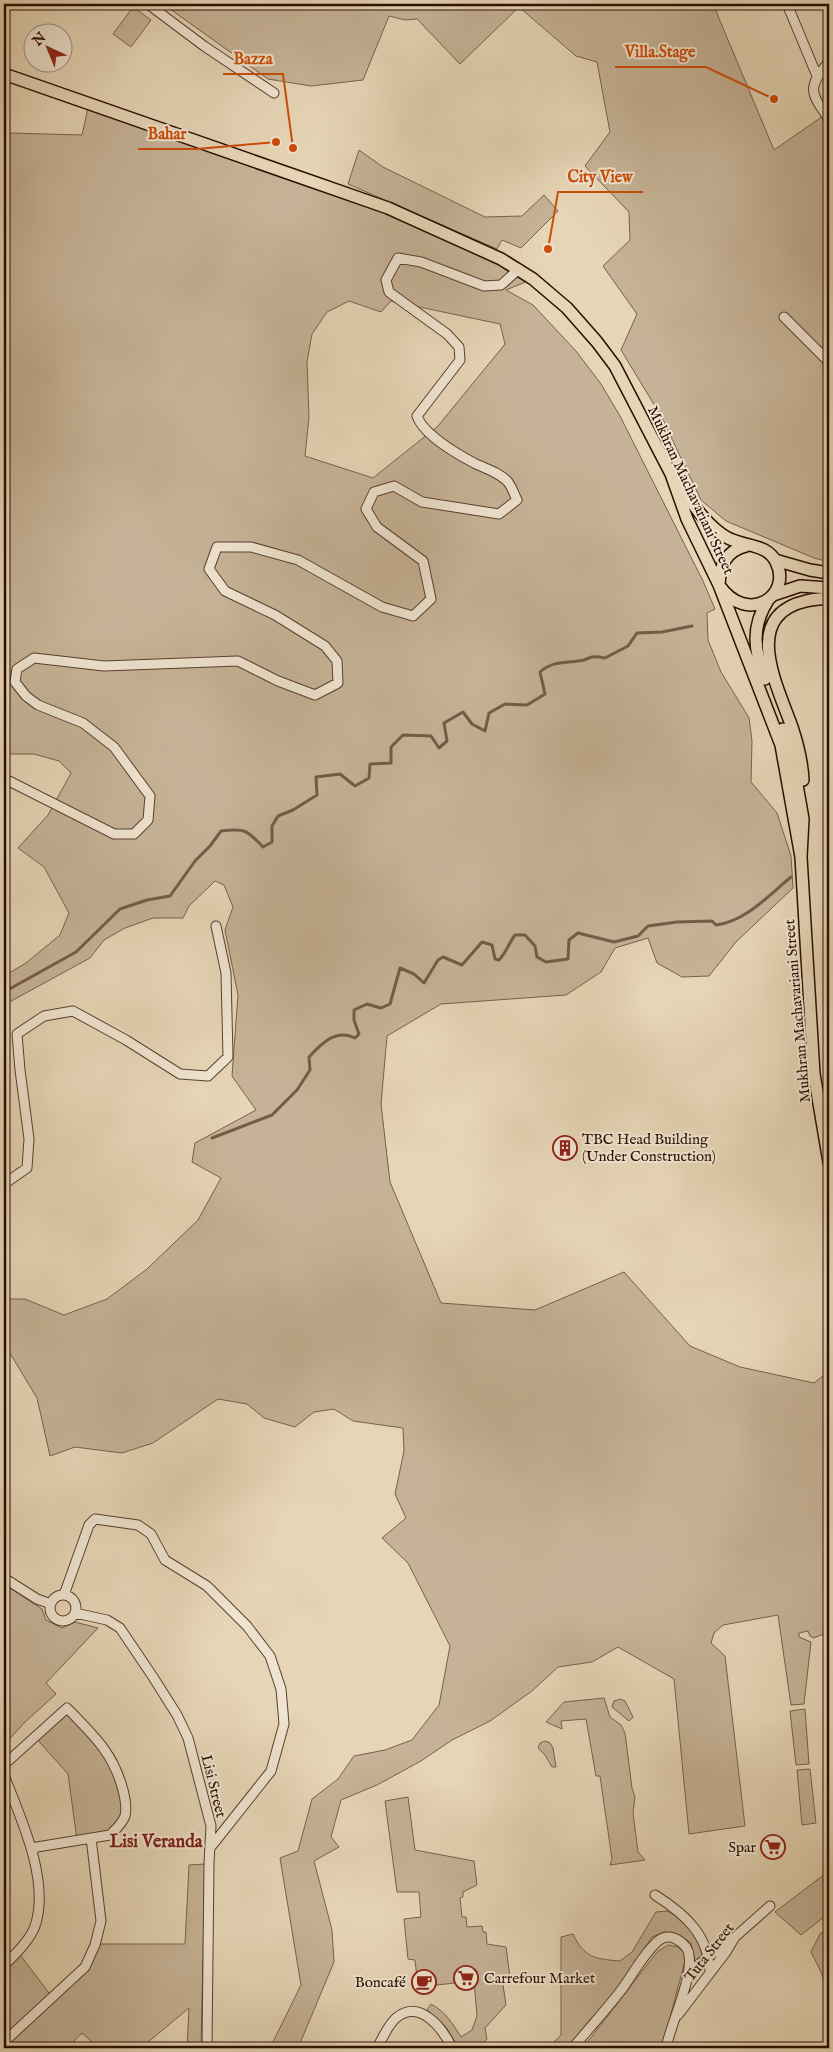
<svg xmlns="http://www.w3.org/2000/svg" width="833" height="2052" font-family="'IM FELL English',serif">
	<style>
		.green { fill: #c6b397; stroke: #78604c; fill-rule: evenodd }
		.lines { fill: none; stroke-linecap: round; stroke-linejoin: round }
		.stream { stroke: #745c48; stroke-width: 3 }
		.minor-casing { stroke: #593f2e; stroke-width: 11 }
		.major-casing { stroke: #2a0d00; stroke-width: 14 }
		.minor { stroke: #efe4d0; stroke-width: 9 }
		.major { stroke: #e6d5b6; stroke-width: 11 }
		.labels { text-anchor: middle; stroke-width: 4; stroke-linejoin: round; paint-order: stroke }
		.street-label { font-size: 15px; fill: #2a0d00; stroke: #efe4d0 }
		.poi-label { font-size: 15px; fill: #2a0d00; stroke: #efe4d0; text-anchor: start }
		.quarter-label { font-size: 18px; font-weight: bold; fill: #7a1f14; stroke: #efe4d0 }
		.leader { fill: none; stroke: #cc4e0a; stroke-width: 2 }
		.callout-dot { fill: #cc4e0a; stroke: #efe4d0; stroke-width: 2 }
		.callout-label { font-size: 16px; text-anchor: middle; font-weight: bold; fill: #cc4e0a; stroke: #efe4d0; stroke-width: 4; stroke-linejoin: round; paint-order: stroke }
	</style>
	<rect width="100%" height="100%" fill="#e6d5b6"/>
	<filter id="stains"><feTurbulence type="fractalNoise" baseFrequency=".004" numOctaves="4"/><feColorMatrix values="0 0 0 0 .2 0 0 0 0 .09 0 0 0 0 .02 0 0 0 .5 -.17"/></filter>
	<radialGradient id="worn" r=".72"><stop offset=".6" stop-color="#630" stop-opacity="0"/><stop offset="1" stop-color="#630" stop-opacity=".3"/></radialGradient>
	<path class="green" d="M 163,4 L 713,4 L 774,150 L 823,116 L 829,125 L 829,562 L 814,558 L 726,521 L 701,500 L 661,416 L 621,350 L 637,314 L 603,266 L 630,240 L 629,212 L 585,166 L 610,132 L 597,62 L 576,56 L 519,7 L 460,64 L 417,19 L 405,20 L 389,16 L 363,80 L 311,86 L 268,79 Z
		M 133,7 L 151,20 L 131,47 L 113,34 Z
		M 88,108 L 340,190 L 533,279 L 506,290 L 533,305 L 576,351 L 601,384 L 620,416 L 703,581 L 715,609 L 707,613 L 708,640 L 721,672 L 749,718 L 752,741 L 751,782 L 777,813 L 791,856 L 793,888 L 736,942 L 709,976 L 682,977 L 657,963 L 648,938 L 615,948 L 601,972 L 566,995 L 441,1004 L 387,1036 L 381,1104 L 390,1182 L 441,1303 L 535,1310 L 624,1272 L 690,1346 L 740,1367 L 814,1383 L 829,1371 L 829,1636 L 821,1635 L 814,1638 L 810,1636 L 808,1631 L 799,1633 L 799,1637 L 811,1642 L 804,1704 L 791,1705 L 778,1615 L 723,1625 L 714,1633 L 711,1643 L 725,1656 L 745,1826 L 689,1834 L 674,1679 L 618,1647 L 592,1662 L 558,1667 L 532,1691 L 490,1721 L 452,1740 L 421,1761 L 377,1785 L 341,1800 L 331,1837 L 339,1847 L 314,1861 L 332,1930 L 334,1962 L 298,2048 L 270,2048 L 301,1985 L 280,1858 L 298,1851 L 312,1799 L 338,1779 L 354,1756 L 385,1750 L 412,1740 L 439,1705 L 450,1646 L 408,1563 L 382,1538 L 406,1518 L 395,1494 L 404,1451 L 403,1428 L 353,1421 L 334,1409 L 314,1412 L 295,1427 L 264,1418 L 247,1404 L 218,1399 L 153,1443 L 122,1453 L 75,1447 L 50,1456 L 37,1398 L 11,1355 L 4,1349 L 4,1299 L 25,1299 L 64,1315 L 107,1299 L 147,1269 L 198,1220 L 221,1178 L 192,1162 L 195,1143 L 256,1110 L 232,1076 L 238,995 L 225,930 L 233,907 L 224,885 L 215,881 L 189,906 L 183,918 L 153,918 L 125,928 L 104,940 L 90,958 L 4,1005 L 4,976 L 26,963 L 60,935 L 69,913 L 44,867 L 18,848 L 48,815 L 71,773 L 59,761 L 34,754 L 4,754 L 4,145 L 10,133 L 82,135 ZM 349,301 L 381,312 L 391,301 L 500,324 L 505,344 L 438,426 L 373,478 L 305,456 L 309,417 L 307,362 L 312,334 L 327,312 Z
		M 359,150 L 383,167 L 485,217 L 522,216 L 544,195 L 558,211 L 521,248 L 502,240 L 497,249 L 348,184 Z
		M 4,1584 L 42,1609 L 46,1620 L 62,1628 L 75,1622 L 98,1628 L 46,1683 L 56,1694 L 24,1723 L 4,1745 Z
		M 604,1698 L 610,1717 L 621,1725 L 625,1733 L 632,1788 L 635,1797 L 633,1813 L 638,1852 L 645,1860 L 610,1865 L 612,1859 L 600,1776 L 596,1776 L 586,1719 L 561,1721 L 562,1729 L 546,1722 L 564,1702 Z
		M 620,1699 L 625,1701 L 633,1717 L 629,1721 L 612,1707 L 614,1701 Z
		M 67,1708 L 119,1773 L 125,1816 L 110,1835 L 77,1840 L 68,1774 L 35,1737 Z
		M 805,1709 L 809,1764 L 796,1765 L 790,1711 Z
		M 545,1741 L 550,1743 L 553,1748 L 556,1767 L 552,1767 L 545,1755 L 538,1748 L 540,1743 Z
		M 810,1769 L 816,1823 L 802,1825 L 797,1770 Z
		M 408,1797 L 415,1850 L 474,1861 L 477,1885 L 463,1892 L 463,1897 L 460,1898 L 462,1917 L 466,1917 L 467,1927 L 482,1926 L 483,1932 L 486,1932 L 487,1944 L 506,1947 L 510,1977 L 502,1978 L 506,2005 L 485,2028 L 487,2039 L 478,2048 L 459,2048 L 446,2027 L 427,2010 L 431,2004 C 446,2012 452,2023 461,2037 L 472,2030 L 477,2016 L 474,1981 L 418,1987 L 415,1960 L 408,1959 L 404,1919 L 421,1917 L 419,1892 L 397,1892 L 385,1801 Z
		M 205,1864 L 201,2048 L 187,2048 L 189,2008 L 141,2048 L 99,2048 L 82,2033 L 67,2048 L 4,2048 L 4,2046 L 87,1968 L 99,1944 L 185,1944 L 189,1865 Z
		M 829,1869 L 829,1916 L 824,1917 L 801,1935 L 775,1912 L 825,1874 Z
		M 667,1911 C 693,1924 694,1927 702,1955 L 695,1961 L 691,1943 L 680,1935 L 664,1932 L 652,1937 L 624,1980 L 570,2048 L 548,2048 L 561,2035 L 561,1937 L 573,1934 C 584,1958 596,1959 620,1961 L 632,1952 L 656,1912 Z
		M 829,1927 L 829,2007 L 824,2004 C 827,1979 822,1974 811,1952 L 820,1934 Z
		M 668,1945 L 678,1947 L 684,1953 L 685,1961 L 662,2048 L 583,2048 L 657,1952 Z
		M 18,1952 L 52,1997 L 4,2042 L 4,1965 Z"/>
	<g class="lines">
		<path class="stream" d="M 4,992 L 76,952 L 120,909 L 147,900 L 170,896 L 195,861 L 210,846 L 221,831 C 245,828 247,830 263,847 L 272,842 L 272,826 L 278,816 L 293,810 L 317,795 L 316,777 L 340,774 L 355,786 L 369,778 L 370,764 L 391,763 L 391,747 L 403,735 L 431,736 L 439,748 L 447,741 L 444,723 L 463,712 L 472,724 L 485,731 L 489,713 L 505,704 L 527,705 L 545,694 L 540,672 C 552,661 564,663 578,661 C 592,660 586,654 605,658 L 628,646 L 637,633 L 662,632 L 692,626
			M 212,1138 L 272,1115 L 297,1090 L 310,1070 L 309,1057 C 321,1044 336,1028 355,1038 L 359,1034 L 354,1020 L 354,1010 L 367,1004 L 381,1008 L 390,1004 L 400,968 L 414,974 L 424,983 L 438,960 L 443,957 L 462,965 L 482,942 L 492,945 L 495,959 L 499,960 C 506,953 509,943 515,935 L 525,935 L 535,946 L 537,957 L 546,962 L 568,959 L 569,940 L 578,933 L 614,942 L 638,936 L 648,926 L 677,922 L 712,921 L 716,925 C 745,922 769,895 791,877"/>
		<defs>
			<path id="minor" d="M 148,4 L 204,46 L 274,93
				M 787,4 L 817,76
				M 829,62 C 807,87 810,93 829,119
				M 784,317 L 829,362
				M 4,782 L 9,781 L 114,834 L 134,834 L 148,820 L 150,796 L 114,747 L 83,723 L 38,705 L 26,696 L 15,682 L 17,669 L 34,658 L 104,666 L 238,661 L 278,681 L 315,695 L 338,683 L 337,661 L 325,646 L 275,615 L 225,591 L 209,569 L 217,547 L 251,547 L 298,560 L 382,607 L 413,616 L 431,599 L 423,561 L 377,527 L 366,509 L 374,492 L 394,486 L 422,502 L 499,514 L 517,500 C 514,494 512,487 508,482 C 499,472 486,469 474,463 C 457,454 423,434 417,416 L 460,360 L 459,347 L 447,334 L 389,292 L 386,280 L 398,258 L 421,262 L 484,286 L 501,285 L 519,269
				M 4,1184 L 27,1168 L 29,1139 L 20,1070 L 17,1034 L 44,1016 L 73,1011 L 126,1040 L 180,1074 L 208,1076 L 228,1057 L 226,973 L 216,926
				M 4,1578 L 37,1599 L 51,1604
				M 64,1595 L 89,1525 L 95,1519 L 138,1525 L 151,1534 L 165,1560 L 207,1586 L 247,1626 L 270,1656 L 281,1689 L 284,1724 L 271,1771 L 210,1848
				M50 1608a13 13 0 1 1 26 0a13 13 0 1 1-26 0Z
				M 75,1613 L 107,1620 L 120,1628 L 153,1677 L 177,1715 L 188,1738 L 211,1826 L 209,1863 L 207,2048
				M 4,1768 L 6,1763 L 67,1708 C 93,1735 113,1752 123,1790 C 125,1798 127,1808 125,1816 C 122,1824 116,1829 110,1835 L 31,1848
				M 4,1775 C 20,1817 49,1877 36,1923 C 32,1938 15,1955 4,1965
				M 655,1895 C 685,1914 709,1935 710,1973
				M 688,1973 L 733,1938
				M 678,2015 L 726,1952 L 735,1937 L 770,1906
				M 4,2042 L 85,1967 L 95,1945 L 101,1921 L 91,1838
				M 377,2048 C 383,2038 387,2026 396,2018 C 420,1998 443,2029 452,2048
				M 573,2048 C 589,2028 607,2009 622,1989 C 631,1977 650,1943 663,1938 C 674,1934 688,1945 689,1955 C 693,1978 671,2023 666,2048"/>
			<path id="major" d="M 4,74 L 388,208 L 501,259 L 533,279 L 567,308 L 597,342 L 615,366 L 671,474 L 687,519 L 719,585 L 781,745 L 801,857
				M 675,480 C 691,500 704,524 726,537 C 743,547 767,543 776,562 C 793,596 747,626 719,585 C 720,565 726,551 746,546
				M 775,560 L 810,570 L 829,573
				M 773,595 L 800,586 L 829,588
				M 765,679 C 754,650 751,627 768,600
				M 783,729 L 792,756 L 803,819 L 801,857 L 814,1074 L 829,1162
				M 803,780 C 802,761 798,745 792,727 C 778,687 740,616 806,601 C 814,599 822,599 829,598"/>
		</defs>
		<use href="#minor" class="minor-casing"/>
		<use href="#major" class="major-casing"/>
		<use href="#minor" class="minor"/>
		<use href="#major" class="major"/>
	</g>
	<defs>
		<symbol id="building-ring" viewBox="-11 -11 22 22"><circle r="9.5" fill="#efe4d0" stroke="#8f2418" stroke-width="1.5"/><path d="M-4-6H4V6H1V3H-1V6H-4ZM-2.5-4.3h1.7v1.8h-1.7ZM.8-4.3h1.7v1.8H.8ZM-2.5-1h1.7V.8h-1.7ZM.8-1h1.7V.8H.8Z" fill="#8f2418"/></symbol>
		<symbol id="supermarket-ring" viewBox="-11 -11 22 22"><circle r="9.5" fill="#efe4d0" stroke="#8f2418" stroke-width="1.5"/><path d="M-6-5.5h2.5l.6 2H6L4.5 2H-2.5L-4.4-4H-6ZM-1.5 3.2a1.3 1.3 0 1 0 .1 0ZM3 3.2a1.3 1.3 0 1 0 .1 0Z" fill="#8f2418"/></symbol>
		<symbol id="cafe-ring" viewBox="-11 -11 22 22"><circle r="9.5" fill="#efe4d0" stroke="#8f2418" stroke-width="1.5"/><path d="M-5.5-4.5H6V0H3Q3 3.5 0 3.5H-2.5Q-5.5 3.5-5.5 0ZM3-3.2v2h1.7v-2ZM-6 4.5H4V6H-6Z" fill="#8f2418"/></symbol>
	</defs>
	<g fill-rule="evenodd">
		<use href="#building-ring" x="551" y="1134" width="28" height="28"/>
		<use href="#supermarket-ring" x="759" y="1833" width="28" height="28"/>
		<use href="#supermarket-ring" x="452" y="1964" width="28" height="28"/>
		<use href="#cafe-ring" x="410" y="1968" width="28" height="28"/>
	</g>
	<g class="labels">
		<g class="street-label">
			<text transform="translate(691 490) rotate(65)" y="5">Mukhran Machavariani Street</text>
			<text transform="translate(797 1011) rotate(-95)" y="5">Mukhran Machavariani Street</text>
			<text transform="translate(214 1786) rotate(76)" y="5">Lisi Street</text>
			<text transform="translate(709 1952) rotate(-52)" y="5">Tuta Street</text>
		</g>
		<g class="poi-label">
			<text x="582" y="1144">TBC Head Building<tspan x="582" dy="17">(Under Construction)</tspan></text>
			<text x="756" y="1852" text-anchor="end">Spar</text>
			<text x="484" y="1983">Carrefour Market</text>
			<text x="406" y="1987" text-anchor="end">Boncafé</text>
		</g>
		<g class="quarter-label">
			<text x="156" y="1847">Lisi Veranda</text>
		</g>
	</g>
	<path class="leader" d="M774 99L706 67H615M293 148L283 74H223M276 142L197 149H138M548 249L558 192H643"/>
	<g class="callout-dot">
		<circle cx="774" cy="99" r="5"/>
		<circle cx="293" cy="148" r="5"/>
		<circle cx="276" cy="142" r="5"/>
		<circle cx="548" cy="249" r="5"/>
	</g>
	<g class="callout-label">
		<text x="660" y="57">Villa.Stage</text>
		<text x="253" y="64">Bazza</text>
		<text x="167" y="139">Bahar</text>
		<text x="600" y="182">City View</text>
	</g>
	<rect width="833" height="2052" fill="none" stroke="#e6d5b6" stroke-width="20"/>
	<rect x="5" y="5" width="823" height="2042" fill="none" stroke="#2a0d00" stroke-width="2.5"/>
	<rect x="10" y="10" width="813" height="2032" fill="none" stroke="#2a0d00"/>
	<g transform="translate(48 48) rotate(316)"><circle r="24" fill="#efe4d0" stroke="#a08e7d"/>
	<path d="M0-4L9 19L0 12L-9 19Z" fill="#8f2418"/>
	<text y="-8" font-size="14" font-weight="bold" text-anchor="middle" fill="#2a0d00">N</text>
	</g>
	<rect width="100%" height="100%" filter="url(#stains)"/>
	<rect width="100%" height="100%" fill="url(#worn)"/>
</svg>
